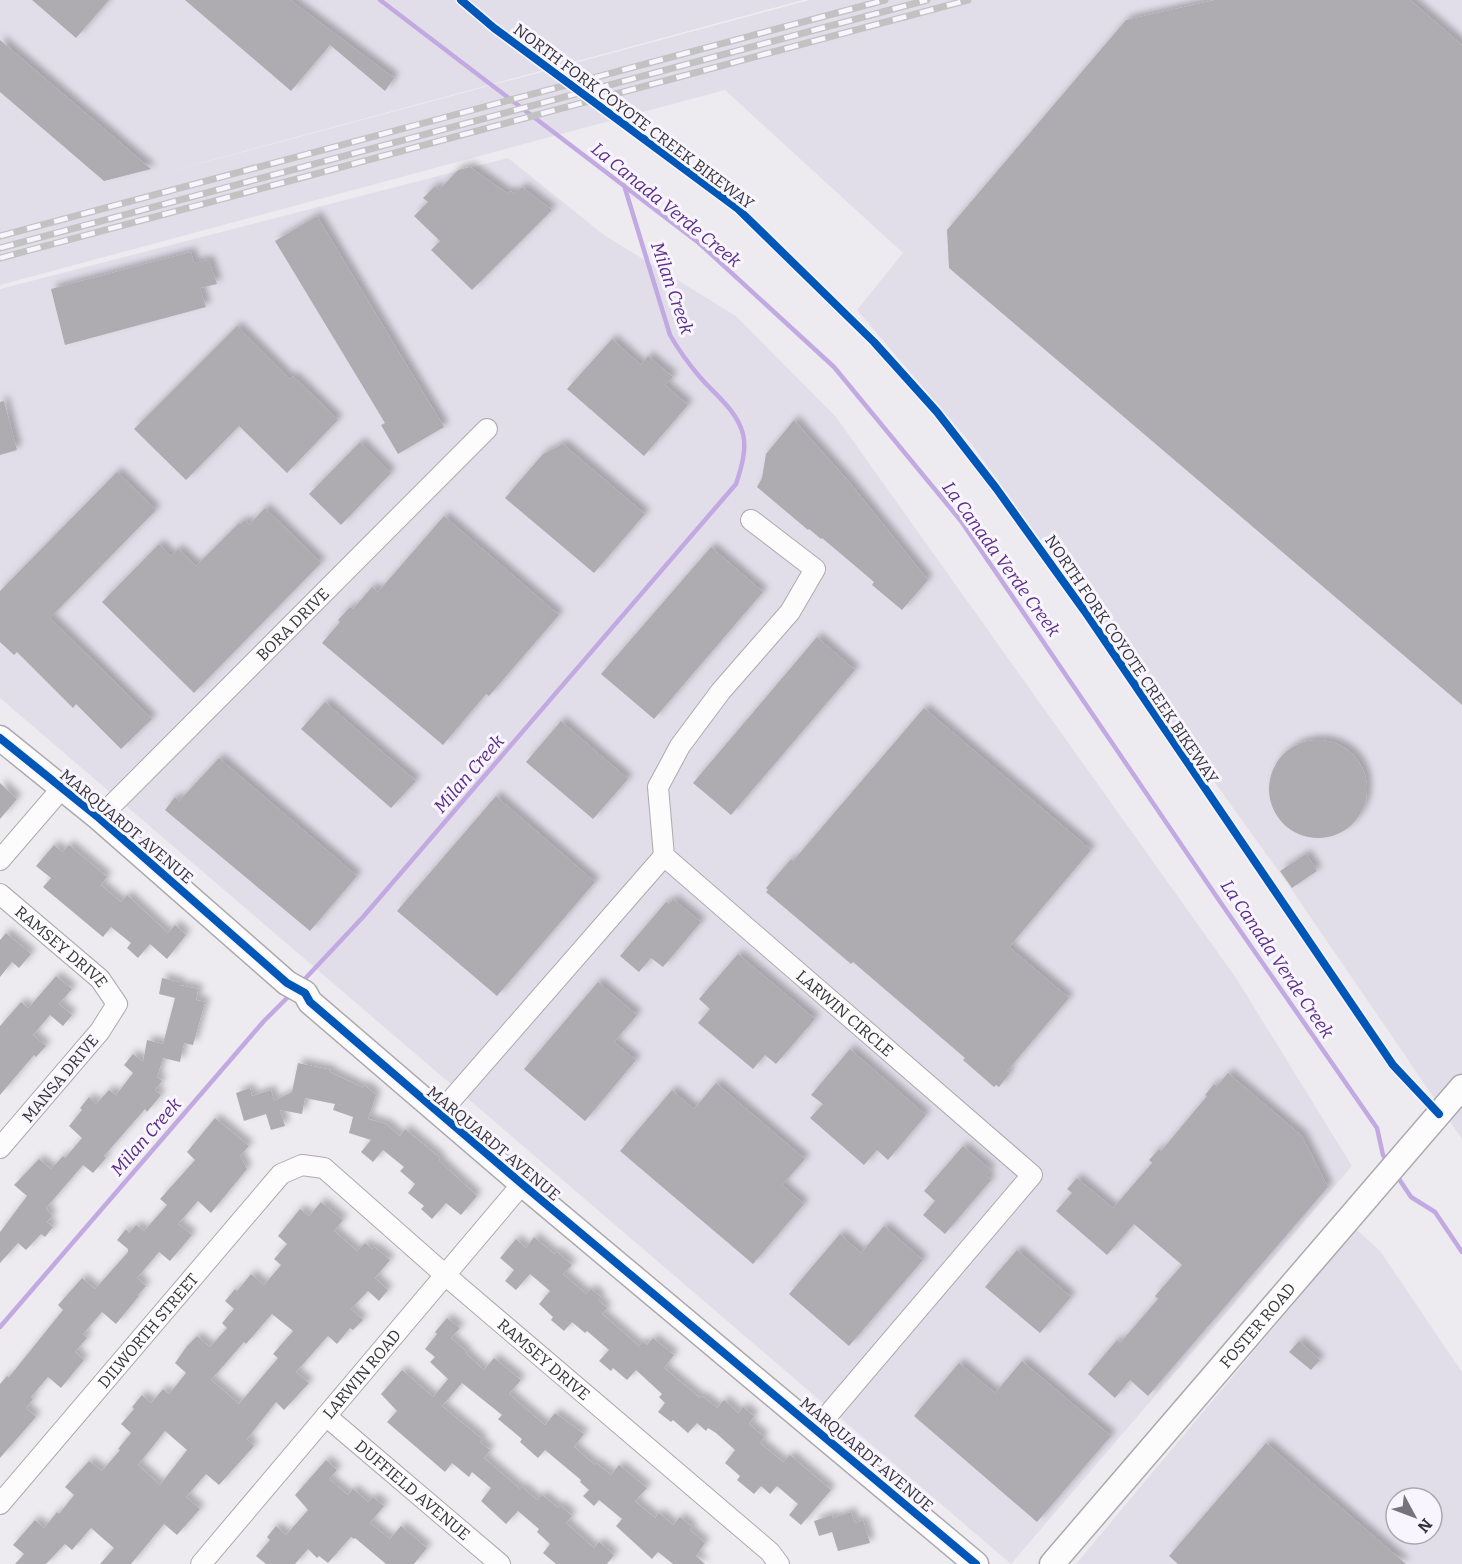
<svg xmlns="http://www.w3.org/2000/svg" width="1462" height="1564" font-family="Bitter,serif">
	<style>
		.built { fill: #e2dee9; fill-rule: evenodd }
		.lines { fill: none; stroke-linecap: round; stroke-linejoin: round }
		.stream { stroke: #c2a9e2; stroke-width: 4.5 }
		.building { fill: #aeacb1; fill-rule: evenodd; filter: url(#shadow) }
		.minor-casing { stroke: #acaaae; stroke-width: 22 }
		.tertiary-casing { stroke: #acaaae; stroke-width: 27 }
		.minor { stroke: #fcfcfd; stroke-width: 20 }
		.tertiary { stroke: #fcfcfd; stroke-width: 24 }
		.rail-casing { stroke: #c2c2c3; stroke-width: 7 }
		.rail { stroke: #f9f5fe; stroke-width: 4.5; stroke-dasharray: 14; stroke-linecap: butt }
		.cycleway-casing { stroke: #f9f5fe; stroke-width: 11 }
		.cycleway { stroke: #0057b8; stroke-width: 8 }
		.labels { text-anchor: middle; stroke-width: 6; stroke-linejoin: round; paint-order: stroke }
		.street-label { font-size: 16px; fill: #353438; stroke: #f9f5fe }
		.water-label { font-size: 18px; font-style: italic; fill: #5b2c88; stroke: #f9f5fe }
	</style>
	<defs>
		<filter id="shadow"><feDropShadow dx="5" dy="-5" stdDeviation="3" flood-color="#0004"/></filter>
	</defs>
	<rect width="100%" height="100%" fill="#edebf0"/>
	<path class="built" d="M 0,0 L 803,0 L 138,180 L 810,0 L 1462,0 L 1462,1139 L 1290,887 L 973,446 L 857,310 L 903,253 L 725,90 L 0,285 Z
		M 508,158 L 604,235 L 736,316 L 836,417 L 1236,978 L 1352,1166 L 1011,1564 L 0,698 L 0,289 Z
		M 1356,1229 L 1380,1251 L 1462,1372 L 1462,1564 L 1076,1564 ZM 1396,1498 L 1432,1498 L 1432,1534 L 1396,1534 Z"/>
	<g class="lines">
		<path class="stream" d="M 380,0 L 699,243 L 834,367 L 961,521 L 1223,906 L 1377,1128 L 1383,1155 L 1387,1162
			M 302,982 L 363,917 L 736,484 C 741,469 747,450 743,434 C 736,409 715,395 699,376 C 688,363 678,349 670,335 L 624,185
			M 1397,1176 L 1411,1197 L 1435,1212 L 1462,1252
			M 0,1327 L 264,1021 L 290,995"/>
	</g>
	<path class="building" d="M 32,0 L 109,0 L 76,38 Z
		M 185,0 L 290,0 L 394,78 L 385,91 L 330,45 L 291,91 Z
		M 1215,0 L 1410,0 L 1462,45 L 1462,705 L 949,268 L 947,230 L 1126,20 Z
		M 0,40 L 151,169 L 104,181 L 0,92 Z
		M 470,167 L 508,194 L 510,191 L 515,194 L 522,187 L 552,210 L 472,290 L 431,250 L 440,241 L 414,216 L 428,202 L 423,198 L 435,186 L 439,190 L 458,170 Z
		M 317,216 L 444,427 L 398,454 L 381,425 L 385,423 L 275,241 Z
		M 191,252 L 194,263 L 209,260 L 217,284 L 200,288 L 206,307 L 65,345 L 51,289 Z
		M 237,326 L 290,379 L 293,376 L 338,420 L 287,473 L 239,426 L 186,480 L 134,429 Z
		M 612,339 L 641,365 L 648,356 L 673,377 L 665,385 L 688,405 L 644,456 L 567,389 Z
		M 4,401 L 17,450 L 0,455 L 0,402 Z
		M 794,420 L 849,482 L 928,580 L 902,610 L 872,585 L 874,582 L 847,559 L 822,538 L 821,539 L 809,529 L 808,530 L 757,487 L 762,478 L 766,454 Z
		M 360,442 L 391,473 L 341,525 L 309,494 Z
		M 563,444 L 645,514 L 594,573 L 505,498 L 543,454 Z
		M 117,472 L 156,510 L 50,618 L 152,719 L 121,749 L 76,704 L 73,708 L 17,652 L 14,655 L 0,642 L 0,591 Z
		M 265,508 L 321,563 L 194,693 L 102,602 L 159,544 L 171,556 L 178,549 L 196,566 L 239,523 L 241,524 L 245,520 L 249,525 Z
		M 444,516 L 559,615 L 489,696 L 486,694 L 443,745 L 322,643 L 340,622 L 338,620 L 350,607 L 353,609 L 372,587 L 378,592 Z
		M 711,547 L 763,592 L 654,719 L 601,674 Z
		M 817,637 L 855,670 L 731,815 L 693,783 Z
		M 325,702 L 416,781 L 391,808 L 301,729 Z
		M 924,708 L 1091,850 L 1009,947 L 1069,998 L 1007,1071 L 1010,1073 L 999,1087 L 996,1085 L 994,1087 L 963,1060 L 965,1058 L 853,962 L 851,964 L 766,892 L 768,890 L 766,888 L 791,859 L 793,861 Z
		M 561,721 L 628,779 L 593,819 L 526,762 Z
		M1269 789a49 49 0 1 1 98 0a49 49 0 1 1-98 0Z
		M 219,758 L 357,876 L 310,931 L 165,810 L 175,797 L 179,801 Z
		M 0,783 L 17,799 L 0,819 Z
		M 496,796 L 595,882 L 497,996 L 397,911 Z
		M 54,845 L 62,852 L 69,845 L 107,877 L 101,885 L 121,902 L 127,895 L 168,933 L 175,925 L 186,935 L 167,959 L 150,944 L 138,958 L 127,948 L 131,943 L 111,927 L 103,937 L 43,887 L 51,878 L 36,866 Z
		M 1306,854 L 1317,871 L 1292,888 L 1280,871 Z
		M 673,899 L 701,922 L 663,967 L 651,958 L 639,972 L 620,956 L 666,902 L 669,904 Z
		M 6,933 L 31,954 L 19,968 L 12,962 L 0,977 L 0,940 Z
		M 738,954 L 815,1019 L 776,1064 L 765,1055 L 753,1069 L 698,1023 L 710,1009 L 699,999 Z
		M 56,976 L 72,989 L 59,1004 L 72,1015 L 63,1026 L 50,1015 L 33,1035 L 46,1046 L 36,1057 L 34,1055 L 0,1095 L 0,1026 L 21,1002 L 28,1008 L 30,1006 Z
		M 162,978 L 179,982 L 179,985 L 198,989 L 196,1000 L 205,1002 L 193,1045 L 184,1043 L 180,1062 L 163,1058 L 157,1077 L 162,1081 L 155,1090 L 161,1095 L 147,1112 L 145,1109 L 104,1156 L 106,1158 L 93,1173 L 83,1165 L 46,1208 L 52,1216 L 47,1222 L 53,1227 L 45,1237 L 41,1234 L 26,1250 L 18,1243 L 0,1263 L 0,1232 L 27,1196 L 14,1185 L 39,1159 L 51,1169 L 63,1156 L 65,1158 L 82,1138 L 69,1126 L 82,1110 L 80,1108 L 89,1097 L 96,1104 L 109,1090 L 116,1095 L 133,1073 L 124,1065 L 133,1054 L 143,1062 L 147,1040 L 163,1044 L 175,998 L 159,994 Z
		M 598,982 L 637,1015 L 614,1042 L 636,1060 L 585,1121 L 524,1069 Z
		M 850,1049 L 926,1115 L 888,1160 L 877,1150 L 864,1165 L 810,1118 L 823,1104 L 811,1095 Z
		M 298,1063 L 331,1070 L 330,1072 L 363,1088 L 364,1085 L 376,1095 L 368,1119 L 386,1124 L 400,1136 L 405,1129 L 440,1158 L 439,1160 L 447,1168 L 477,1196 L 461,1215 L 446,1203 L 432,1219 L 421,1209 L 424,1206 L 408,1193 L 415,1184 L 400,1171 L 404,1167 L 383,1150 L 373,1162 L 361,1152 L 371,1140 L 349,1133 L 353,1117 L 333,1110 L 335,1104 L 305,1098 L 302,1114 L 280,1110 L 285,1126 L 271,1130 L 266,1114 L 244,1121 L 236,1093 L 250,1088 L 252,1096 L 271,1090 L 274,1101 L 292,1092 Z
		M 1228,1073 L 1302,1136 L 1328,1187 L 1148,1396 L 1130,1380 L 1115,1398 L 1088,1374 L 1117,1340 L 1120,1343 L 1158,1299 L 1155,1296 L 1182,1265 L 1134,1224 L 1107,1255 L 1056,1211 L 1072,1193 L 1067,1189 L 1077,1178 L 1113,1208 L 1152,1163 L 1149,1160 L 1159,1149 L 1161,1151 L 1207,1096 L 1205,1095 L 1214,1084 L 1217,1086 Z
		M 716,1083 L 805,1159 L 782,1185 L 804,1204 L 753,1264 L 620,1151 L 672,1090 L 694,1109 Z
		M 215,1118 L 249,1146 L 240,1156 L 247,1169 L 211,1213 L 198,1201 L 178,1224 L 192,1235 L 170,1261 L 159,1252 L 137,1278 L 146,1286 L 138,1295 L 139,1296 L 116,1324 L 102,1312 L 83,1334 L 87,1338 L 75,1352 L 84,1360 L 61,1388 L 48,1377 L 31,1397 L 33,1399 L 26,1408 L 36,1417 L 0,1458 L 0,1384 L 7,1376 L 9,1377 L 63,1310 L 58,1305 L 82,1278 L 95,1289 L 128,1252 L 128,1249 L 117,1240 L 126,1229 L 129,1233 L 136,1225 L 144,1231 L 167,1205 L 160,1199 L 195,1160 L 187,1152 Z
		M 963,1146 L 991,1170 L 986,1175 L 991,1180 L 945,1234 L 923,1215 L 935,1201 L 924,1191 Z
		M 321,1202 L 343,1220 L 334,1231 L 357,1251 L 365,1243 L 372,1249 L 374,1247 L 390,1260 L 375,1278 L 388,1290 L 379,1301 L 368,1291 L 351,1309 L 363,1320 L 353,1330 L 350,1328 L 337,1344 L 328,1336 L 296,1372 L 309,1383 L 284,1410 L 276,1402 L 247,1439 L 254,1446 L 219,1485 L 206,1474 L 186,1497 L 200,1509 L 177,1535 L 164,1524 L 131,1564 L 100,1564 L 114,1548 L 91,1528 L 72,1550 L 65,1544 L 46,1564 L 15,1564 L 24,1554 L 13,1545 L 35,1520 L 44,1528 L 57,1512 L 59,1514 L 74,1495 L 65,1487 L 89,1461 L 102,1471 L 120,1450 L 118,1449 L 131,1433 L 121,1424 L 134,1409 L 132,1407 L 142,1395 L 151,1403 L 163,1389 L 169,1394 L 186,1373 L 175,1363 L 187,1346 L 197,1336 L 210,1347 L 227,1328 L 222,1323 L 234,1309 L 225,1301 L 235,1289 L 237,1291 L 251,1274 L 264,1285 L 281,1265 L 274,1259 L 287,1244 L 278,1236 L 300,1209 L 309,1216 ZM 272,1314 L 293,1331 L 273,1354 L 278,1358 L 239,1404 L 211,1380 L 244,1342 L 246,1344 ZM 165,1431 L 187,1450 L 160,1485 L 138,1465 Z
		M 884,1226 L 923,1260 L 849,1346 L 789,1294 L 840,1234 L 861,1253 Z
		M 534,1237 L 554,1254 L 557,1252 L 572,1265 L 563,1274 L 586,1294 L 591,1289 L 601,1297 L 598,1300 L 607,1308 L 602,1314 L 639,1346 L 643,1342 L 647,1345 L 653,1338 L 674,1355 L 664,1368 L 700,1398 L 702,1396 L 717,1408 L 724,1400 L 738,1413 L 743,1407 L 754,1416 L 749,1424 L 764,1437 L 760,1443 L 783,1462 L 790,1455 L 831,1490 L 801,1525 L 789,1515 L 798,1504 L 777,1486 L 770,1494 L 761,1486 L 754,1494 L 737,1480 L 740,1476 L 725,1463 L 735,1450 L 716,1433 L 708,1428 L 706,1431 L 697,1423 L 688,1433 L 673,1420 L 671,1422 L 658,1412 L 665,1403 L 659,1397 L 662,1394 L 636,1370 L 627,1380 L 613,1368 L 611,1371 L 599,1361 L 609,1350 L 587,1331 L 585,1333 L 572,1322 L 564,1331 L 551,1320 L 553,1317 L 539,1304 L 550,1291 L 530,1274 L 516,1290 L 505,1281 L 514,1270 L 500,1258 L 516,1239 L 526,1248 Z
		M 1017,1250 L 1071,1297 L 1040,1333 L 985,1287 Z
		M 447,1318 L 460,1328 L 451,1338 L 467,1352 L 465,1353 L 484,1370 L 494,1358 L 521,1380 L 509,1394 L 526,1409 L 545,1425 L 555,1413 L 584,1434 L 574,1447 L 595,1465 L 596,1463 L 611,1475 L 619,1465 L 647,1488 L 635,1501 L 655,1518 L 659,1513 L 673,1525 L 680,1517 L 692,1527 L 690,1530 L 705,1543 L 696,1556 L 705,1564 L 673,1564 L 658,1552 L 652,1559 L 616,1526 L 622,1519 L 599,1500 L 594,1506 L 583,1496 L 589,1490 L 580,1482 L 581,1480 L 545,1450 L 538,1458 L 520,1442 L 522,1439 L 498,1419 L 502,1415 L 462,1383 L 442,1406 L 482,1439 L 480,1442 L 490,1450 L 484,1458 L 520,1489 L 522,1487 L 537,1500 L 542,1495 L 558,1508 L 560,1505 L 572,1516 L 566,1523 L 594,1548 L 599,1542 L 614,1555 L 607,1564 L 556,1564 L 543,1553 L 550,1544 L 537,1532 L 539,1529 L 518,1511 L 506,1524 L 481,1501 L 491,1488 L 472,1472 L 469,1477 L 452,1463 L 445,1472 L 387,1422 L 397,1411 L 381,1394 L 402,1370 L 433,1397 L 448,1379 L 430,1362 L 435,1357 L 425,1349 L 437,1334 L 435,1332 Z
		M 1299,1341 L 1320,1360 L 1311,1370 L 1289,1352 Z
		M 1022,1361 L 1111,1436 L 1037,1522 L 914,1416 L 959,1363 L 995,1393 Z
		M 1266,1443 L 1406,1564 L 1178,1564 L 1169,1556 Z
		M 326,1460 L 337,1470 L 329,1479 L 348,1495 L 353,1489 L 368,1502 L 373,1497 L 384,1506 L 370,1523 L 390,1539 L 401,1526 L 427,1548 L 414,1564 L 386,1564 L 355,1538 L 354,1539 L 351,1537 L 328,1563 L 319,1556 L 317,1558 L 308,1549 L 295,1564 L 266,1564 L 256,1556 L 270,1540 L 267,1537 L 276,1526 L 286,1535 L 308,1510 L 295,1495 Z
		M 851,1512 L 855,1523 L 863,1520 L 870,1543 L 838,1551 L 832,1532 L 819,1536 L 814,1521 L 832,1515 L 833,1518 Z"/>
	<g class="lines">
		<defs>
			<g id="minor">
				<path id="s1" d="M 99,818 L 487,429"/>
				<path d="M 664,856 L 658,787 L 680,746 L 721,691 L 790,612 L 815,569 L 751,520"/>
				<path d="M 0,860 L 62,788"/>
				<path id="s2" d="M 0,894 L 100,979 L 117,1004 L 100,1031 L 0,1148"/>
				<path id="s3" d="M 439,1114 L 664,856 L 1032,1175 L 816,1429"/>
				<path id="s4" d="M 326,1416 L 500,1564"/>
				<path id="s5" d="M 0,1504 L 281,1174 L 302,1165 L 324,1168 L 444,1274 L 770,1552 L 779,1564"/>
				<path id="s6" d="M 201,1564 L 522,1184"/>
			</g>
			<g id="tertiary">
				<path d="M 0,738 L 99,818 L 287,983 L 305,993 L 310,1002 L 522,1184 L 976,1564"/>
				<path id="s7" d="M 1052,1564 L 1462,1087"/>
			</g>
		</defs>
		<use href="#minor" class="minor-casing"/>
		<use href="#tertiary" class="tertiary-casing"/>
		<use href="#minor" class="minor"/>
		<use href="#tertiary" class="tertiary"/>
		<defs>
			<path id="rail" d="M 0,236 L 885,0
				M 0,248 L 927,0
				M 0,258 L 968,0"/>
		</defs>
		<use href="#rail" class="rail-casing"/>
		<use href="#rail" class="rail"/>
		<defs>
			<path id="cycleway" d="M 461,0 L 494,28 L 737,208 L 874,342 L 937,412 L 996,488 L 1088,616 L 1393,1065 L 1439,1114
				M 0,738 L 99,818 L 287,983 L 305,993 L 310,1002 L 522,1184 L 976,1564"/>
		</defs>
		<use href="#cycleway" class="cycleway-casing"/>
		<use href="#cycleway" class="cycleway"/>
	</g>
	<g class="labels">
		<g class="street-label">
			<text transform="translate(634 116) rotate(37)" y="6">NORTH FORK COYOTE CREEK BIKEWAY</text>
			<text dy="6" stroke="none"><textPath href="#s1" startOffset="274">BORA DRIVE</textPath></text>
			<text transform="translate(1132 659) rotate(56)" y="6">NORTH FORK COYOTE CREEK BIKEWAY</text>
			<text transform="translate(127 826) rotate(40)" y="6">MARQUARDT AVENUE</text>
			<text dy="6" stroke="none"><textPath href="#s2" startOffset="81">RAMSEY DRIVE</textPath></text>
			<text dy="6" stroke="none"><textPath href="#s3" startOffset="582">LARWIN CIRCLE</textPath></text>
			<text transform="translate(60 1078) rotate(-50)" y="6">MANSA DRIVE</text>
			<text transform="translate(494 1143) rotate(40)" y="6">MARQUARDT AVENUE</text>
			<text dy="6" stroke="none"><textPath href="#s7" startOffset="315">FOSTER ROAD</textPath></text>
			<text dy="6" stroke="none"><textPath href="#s5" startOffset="228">DILWORTH STREET</textPath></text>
			<text dy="6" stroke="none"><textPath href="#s5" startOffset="770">RAMSEY DRIVE</textPath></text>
			<text dy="6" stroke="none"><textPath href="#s6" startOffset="249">LARWIN ROAD</textPath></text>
			<text transform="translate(867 1454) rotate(40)" y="6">MARQUARDT AVENUE</text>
			<text dy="6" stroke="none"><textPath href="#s4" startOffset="114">DUFFIELD AVENUE</textPath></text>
		</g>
		<g class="water-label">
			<text transform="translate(666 205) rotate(39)" y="6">La Canada Verde Creek</text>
			<text transform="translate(672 288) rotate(71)" y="6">Milan Creek</text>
			<text transform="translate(1001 559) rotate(54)" y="6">La Canada Verde Creek</text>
			<text transform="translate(469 774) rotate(-49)" y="6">Milan Creek</text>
			<text transform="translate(1277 959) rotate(56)" y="6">La Canada Verde Creek</text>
			<text transform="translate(146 1137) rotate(-49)" y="6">Milan Creek</text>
		</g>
	</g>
	<g transform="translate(1414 1516) rotate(131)"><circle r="28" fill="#f9f5fe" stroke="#aba8af" stroke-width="1.5"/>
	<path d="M0-4.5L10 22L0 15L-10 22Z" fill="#757478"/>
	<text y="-9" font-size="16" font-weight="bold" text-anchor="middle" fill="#353438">N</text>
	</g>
</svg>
